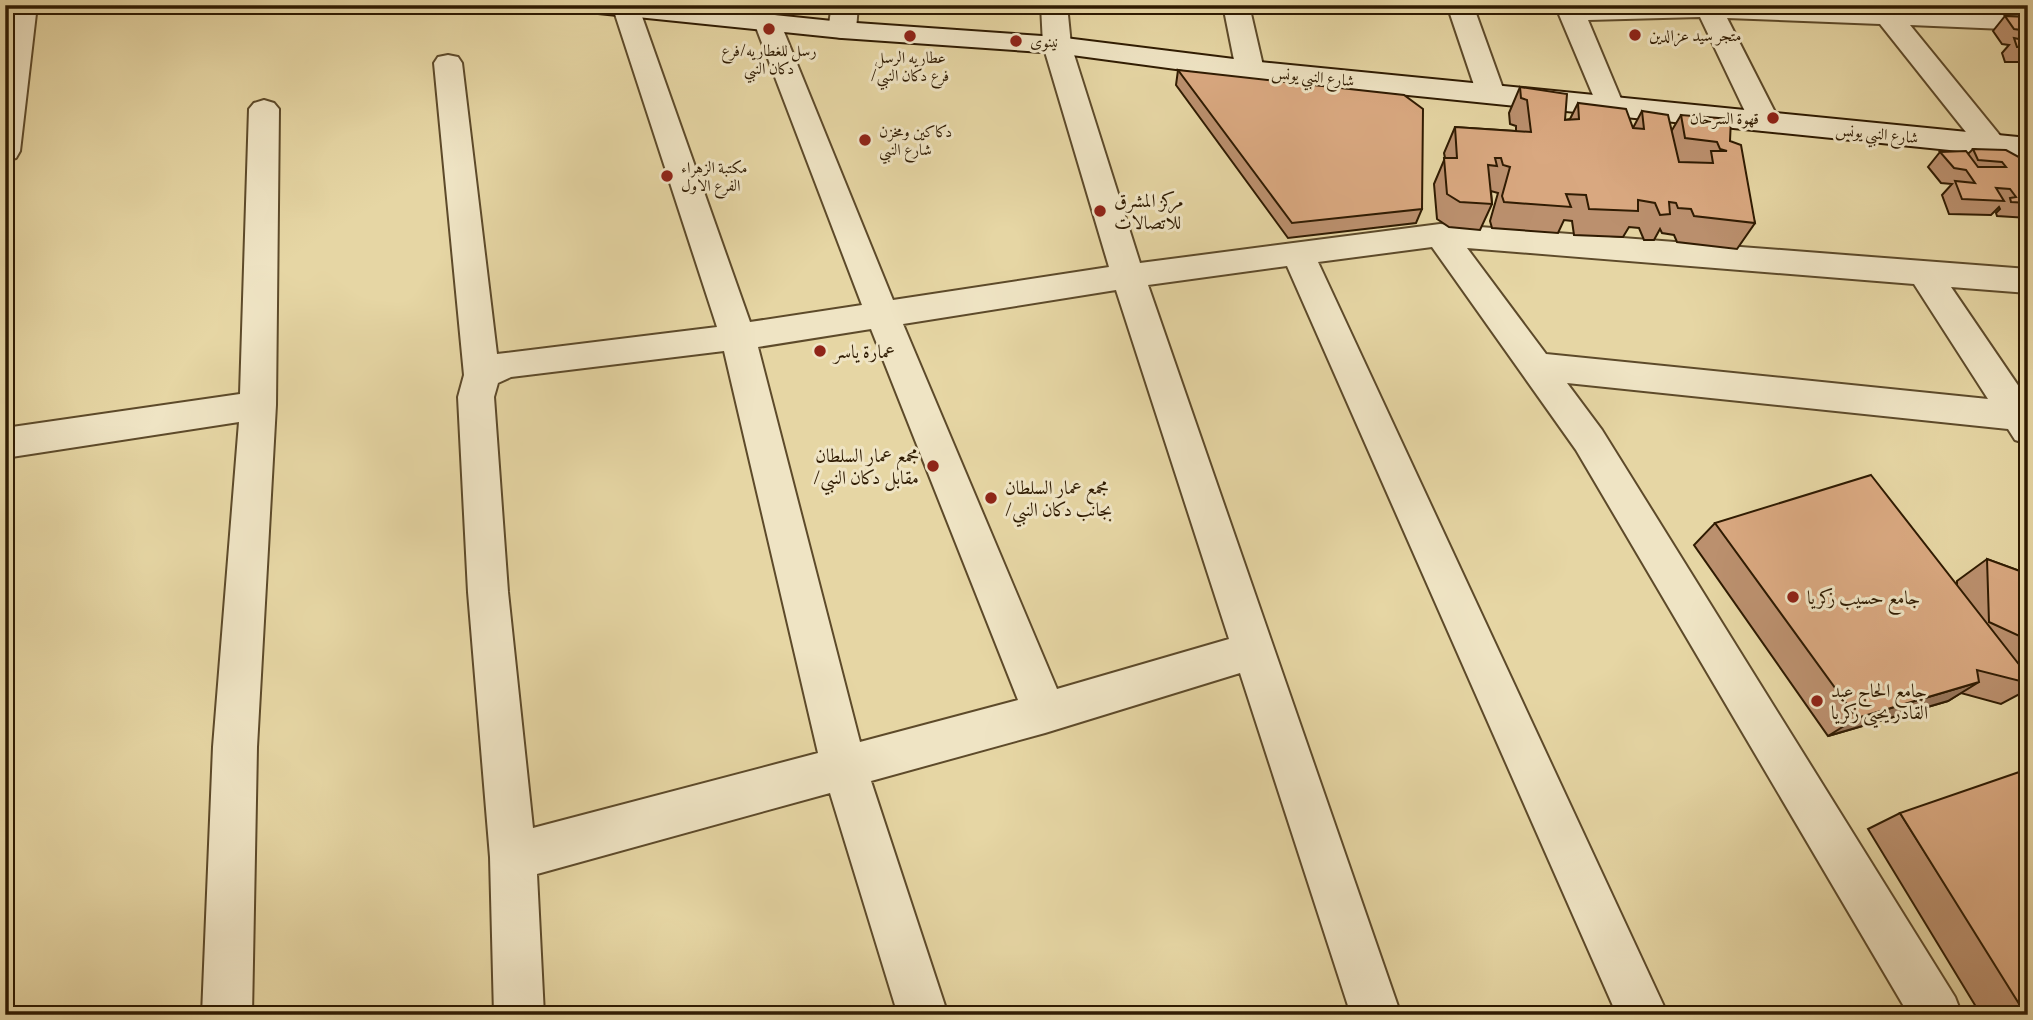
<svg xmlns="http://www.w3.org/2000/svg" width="2033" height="1020" font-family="Vollkorn,Amiri,serif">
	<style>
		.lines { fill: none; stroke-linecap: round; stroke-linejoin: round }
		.street-casing { stroke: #5d4a2a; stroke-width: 4 }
		.secondary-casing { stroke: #2f1b02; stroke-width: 4 }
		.street { fill: #efe4c4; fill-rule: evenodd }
		.secondary { fill: #efe4c4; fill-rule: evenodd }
		.wall { fill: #bb906e; stroke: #2f1b02; stroke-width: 2 }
		.shaded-wall { fill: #98765a; stroke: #2f1b02; stroke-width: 2 }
		.building { fill: #d9a880; stroke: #2f1b02; stroke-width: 2 }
		.poi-dot { fill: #8f2418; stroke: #efe4c4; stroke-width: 2.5 }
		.labels { text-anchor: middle; stroke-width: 6; stroke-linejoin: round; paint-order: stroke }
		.far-poi-label { font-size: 16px; fill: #2f1b02; stroke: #efe4c4; text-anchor: start }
		.far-street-label { font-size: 16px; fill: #2f1b02; stroke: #efe4c4 }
		.poi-label { font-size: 19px; fill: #2f1b02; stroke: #efe4c4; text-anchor: start }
	</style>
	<rect width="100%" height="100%" fill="#e6d6a4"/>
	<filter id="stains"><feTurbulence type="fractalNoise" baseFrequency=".00286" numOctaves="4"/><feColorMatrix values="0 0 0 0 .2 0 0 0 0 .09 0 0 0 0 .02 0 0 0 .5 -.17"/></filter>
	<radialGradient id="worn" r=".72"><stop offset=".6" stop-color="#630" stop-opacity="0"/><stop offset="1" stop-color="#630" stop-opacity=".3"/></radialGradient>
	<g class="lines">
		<defs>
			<path id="street" d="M 11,5 L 37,5 L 20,151 L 16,158 L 5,161 L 5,43 Z
				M 615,5 L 637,5 L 639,8 L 750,322 L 862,305 L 754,22 L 757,16 L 767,14 L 777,16 L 780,22 L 893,300 L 1109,267 L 1043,45 L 1041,5 L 1067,5 L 1071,45 L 1140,263 L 1440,224 L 2028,269 L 2028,293 L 1951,287 L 2028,400 L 2028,444 L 2015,440 L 2008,429 L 1567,383 L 1602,430 L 1955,997 L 1962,1015 L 1909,1015 L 1576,450 L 1432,247 L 1318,262 L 1668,1015 L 1617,1015 L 1287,266 L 1148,285 L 1401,1015 L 1351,1015 L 1240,673 L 1045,733 L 871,781 L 948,1015 L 898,1015 L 830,793 L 537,874 L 544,1015 L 494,1015 L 490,857 L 468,592 L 458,397 L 464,375 L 434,63 L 438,57 L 448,55 L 458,57 L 462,63 L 497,354 L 717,327 L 613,8 ZM 1467,248 L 1914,284 L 1988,399 L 1546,354 ZM 1116,290 L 1229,639 L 1057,689 L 903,324 ZM 871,329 L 1018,700 L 860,742 L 758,347 ZM 724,351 L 818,753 L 533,828 L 508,592 L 494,397 L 498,383 L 511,377 Z
				M 832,5 L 858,5 L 856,30 L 852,36 L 842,38 L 832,36 L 828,30 Z
				M 1223,5 L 1249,5 L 1264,70 L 1260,76 L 1250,79 L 1240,76 L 1236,70 Z
				M 1447,5 L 1473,5 L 1505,94 L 1501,100 L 1491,103 L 1481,100 L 1477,94 Z
				M 1555,5 L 1867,7 L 1866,5 L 1893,5 L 1896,9 L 2028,14 L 2028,30 L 1910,25 L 2007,144 L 2003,151 L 1992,154 L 1981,151 L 1880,24 L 1727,18 L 1780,122 L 1775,129 L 1765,131 L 1755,129 L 1750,122 L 1700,17 L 1588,20 L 1624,106 L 1620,112 L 1610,115 L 1600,112 Z
				M 264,100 L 274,103 L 279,109 L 276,405 L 257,747 L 252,1015 L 202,1015 L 213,747 L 239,422 L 5,458 L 5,428 L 240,394 L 249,109 L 254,103 Z"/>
			<path id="secondary" d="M 585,5 L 679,5 L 842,22 L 1057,37 L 1250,61 L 2028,138 L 2028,158 L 1250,79 L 1057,53 L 842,38 L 598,13 L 589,11 Z"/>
		</defs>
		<use href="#street" class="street-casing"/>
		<use href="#secondary" class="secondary-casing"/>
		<use href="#street" class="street"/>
		<use href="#secondary" class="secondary"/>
	</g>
	<path class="wall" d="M 2005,16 L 2028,17 L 2028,62 L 2005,62 L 2002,53 L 2009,45 L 2002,44 L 1993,31 Z
		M 1178,70 L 1422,209 L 1416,223 L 1288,238 L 1176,85 Z
		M 1520,87 L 1565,120 L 1570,119 L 1578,103 L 1633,128 L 1642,111 L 1672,130 L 1681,115 L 1730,141 L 1755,223 L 1737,249 L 1677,242 L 1674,235 L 1662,233 L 1660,229 L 1654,240 L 1644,240 L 1639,228 L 1629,227 L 1623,237 L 1574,235 L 1572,221 L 1564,220 L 1558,233 L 1492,228 L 1490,221 L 1498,193 L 1491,191 L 1492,204 L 1480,230 L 1449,227 L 1437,219 L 1434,184 L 1445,158 L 1444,153 L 1455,127 L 1516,131 L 1516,126 L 1510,124 L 1509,113 Z
		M 1973,149 L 2028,162 L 2028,218 L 1997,216 L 1996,213 L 2000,209 L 1999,207 L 1991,215 L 1949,214 L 1942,195 L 1952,184 L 1941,183 L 1928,167 L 1940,152 L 1968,154 Z
		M 1715,523 L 1957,585 L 1957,581 L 1987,559 L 2028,574 L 2028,675 L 2027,674 L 2028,676 L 2028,740 L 2021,737 L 2027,690 L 2001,704 L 1961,693 L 1948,701 L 1828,736 L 1694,545 Z
		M 1900,813 L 2028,1015 L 1981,1015 L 1868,829 Z"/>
	<path class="shaded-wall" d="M 1979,682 L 1948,701 L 1828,736 L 1857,718 Z"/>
	<path class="building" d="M 2005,16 L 2028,17 L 2028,39 L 2021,30 L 2014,29 Z
		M 2014,38 L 2028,41 L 2028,47 L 2017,47 Z
		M 1178,70 L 1404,95 L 1423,109 L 1422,209 L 1292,223 Z
		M 1520,87 L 1567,94 L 1565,120 L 1579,119 L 1578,103 L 1626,109 L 1633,128 L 1644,129 L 1642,111 L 1668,115 L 1679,162 L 1713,163 L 1711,151 L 1727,151 L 1720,149 L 1717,142 L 1685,138 L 1681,115 L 1731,119 L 1730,141 L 1741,145 L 1755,223 L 1694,216 L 1691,209 L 1678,208 L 1676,203 L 1669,202 L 1670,214 L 1660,215 L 1655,203 L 1638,200 L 1638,211 L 1589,209 L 1586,195 L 1566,194 L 1571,207 L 1504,202 L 1502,196 L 1510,167 L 1503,165 L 1501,158 L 1495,158 L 1497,166 L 1488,165 L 1492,204 L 1460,202 L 1447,194 L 1444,158 L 1457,158 L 1455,127 L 1531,132 L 1527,100 L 1521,98 Z
		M 1973,149 L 2006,150 L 2028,162 L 2028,203 L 2011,202 L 2010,198 L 2016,197 L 2010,189 L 1996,188 L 2004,201 L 1962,199 L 1955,181 L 1975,183 L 1966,170 L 1954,168 L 1940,152 L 1966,151 L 1978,167 L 2006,167 L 2002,162 L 1978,160 Z
		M 1871,475 L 2028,676 L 2028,683 L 1977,670 L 1979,682 L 1857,718 L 1715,523 Z
		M 1987,559 L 2028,574 L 2028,640 L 1989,622 Z
		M 2028,769 L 2028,1015 L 2026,1015 L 1900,813 Z"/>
	<g class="poi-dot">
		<circle cx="769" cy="29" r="7"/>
		<circle cx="1635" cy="35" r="7"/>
		<circle cx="910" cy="36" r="7"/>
		<circle cx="1016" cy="41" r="7"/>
		<circle cx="1773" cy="118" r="7"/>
		<circle cx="865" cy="140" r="7"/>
		<circle cx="667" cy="176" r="7"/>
		<circle cx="1100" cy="211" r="7"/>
		<circle cx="820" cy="351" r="7"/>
		<circle cx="933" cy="466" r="7"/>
		<circle cx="991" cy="498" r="7"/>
		<circle cx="1793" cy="597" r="7"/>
		<circle cx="1817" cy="701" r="7"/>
	</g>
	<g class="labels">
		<g class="far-poi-label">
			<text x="1649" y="41">متجر سيد عزالدين</text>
			<text x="1030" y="47">نينوى</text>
			<text x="769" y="56" text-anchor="middle">رسل للغطاريه/فرع<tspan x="769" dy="18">دكان النبي</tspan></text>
			<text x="910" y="63" text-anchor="middle">عطاريه الرسل<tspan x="910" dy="18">/فرع دكان النبي</tspan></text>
			<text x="1759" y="124" text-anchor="end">قهوة السرحان</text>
			<text x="879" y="137">دكاكين ومخزن<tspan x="879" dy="18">شارع النبي</tspan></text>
			<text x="681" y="173">مكتبة الزهراء<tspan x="681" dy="18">الفرع الاول</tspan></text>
		</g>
		<g class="far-street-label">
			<text transform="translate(1313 76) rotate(6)" y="6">شارع النبي يونس</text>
			<text transform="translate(1877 133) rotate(6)" y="6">شارع النبي يونس</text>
		</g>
		<g class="poi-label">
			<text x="1114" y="207">مركز المشرق<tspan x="1114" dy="22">للاتصالات</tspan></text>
			<text x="834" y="358">عمارة ياسر</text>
			<text x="919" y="462" text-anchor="end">مجمع عمار السلطان<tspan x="919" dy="22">/مقابل دكان النبي</tspan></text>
			<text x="1005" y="494">مجمع عمار السلطان<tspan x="1005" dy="22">/بجانب دكان النبي</tspan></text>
			<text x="1807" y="604">جامع حسيب زكريا</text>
			<text x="1831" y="697">جامع الحاج عبد<tspan x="1831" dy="22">القادر يحيى زكريا</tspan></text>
		</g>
	</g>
	<rect width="2033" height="1020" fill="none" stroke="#e6d6a4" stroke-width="28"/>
	<rect x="7" y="7" width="2019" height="1006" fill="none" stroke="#2f1b02" stroke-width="3.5"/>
	<rect x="14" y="14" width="2005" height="992" fill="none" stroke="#2f1b02" stroke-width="2"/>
	<rect width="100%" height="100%" filter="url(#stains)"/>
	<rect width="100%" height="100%" fill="url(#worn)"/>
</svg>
